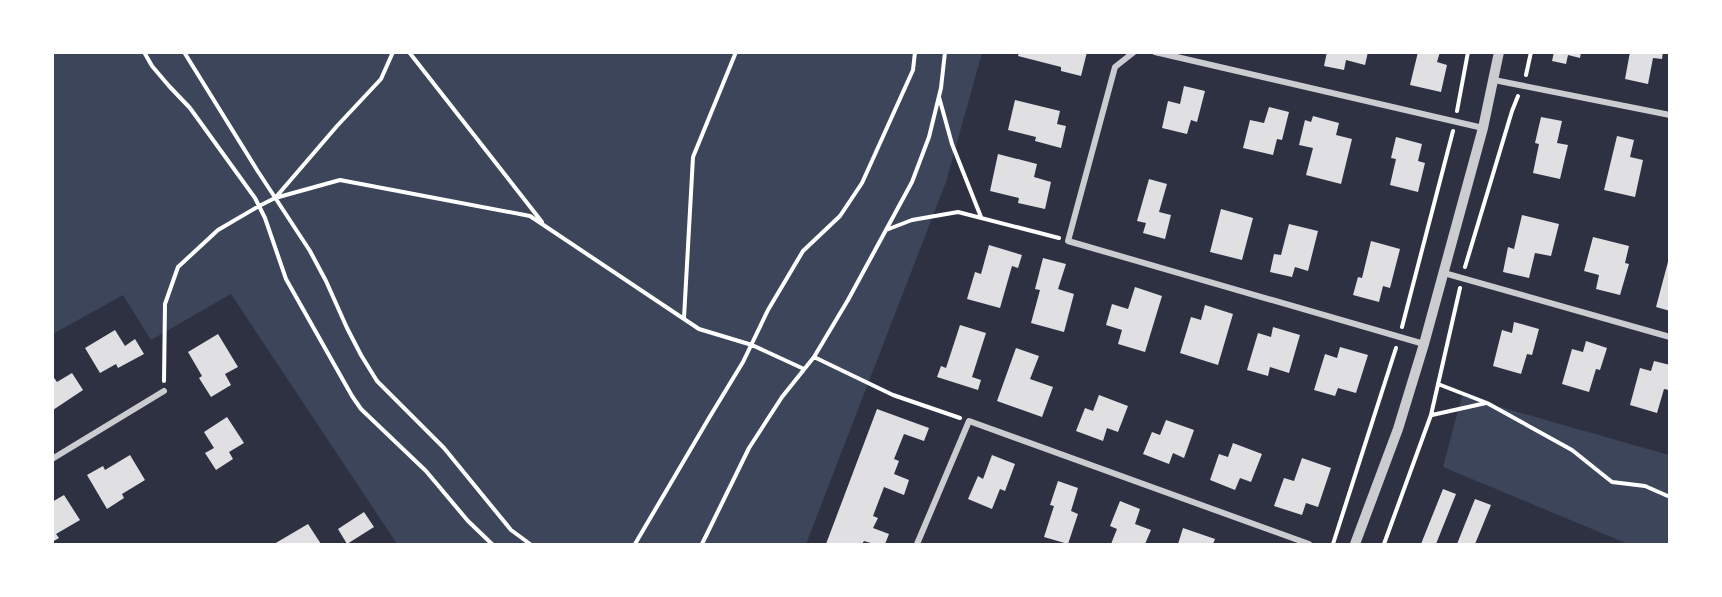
<svg xmlns="http://www.w3.org/2000/svg" width="1722" height="597" font-family="Jost,sans-serif">
	<style>
		.green { fill: #3c4559 }
		.building { fill: #e0e0e3 }
		.lines { fill: none; stroke-linecap: round; stroke-linejoin: round }
		.path { stroke: #fff; stroke-width: 4 }
		.minor { stroke: #caccd0; stroke-width: 6 }
		.tertiary { stroke: #caccd0; stroke-width: 10 }
	</style>
	<rect width="100%" height="100%" fill="#2d3142"/>
	<path class="green" d="M 53,53 L 982,53 L 946,182 L 806,544 L 397,544 L 231,294 L 151,340 L 123,295 L 53,334 Z
		M 1462,396 L 1669,455 L 1669,544 L 1628,544 L 1443,467 Z"/>
	<path class="building" d="M 1019,52 L 1087,52 L 1081,76 L 1061,71 L 1061,67 L 1018,56 Z
		M 1327,52 L 1368,52 L 1365,65 L 1346,60 L 1344,70 L 1324,66 Z
		M 1418,52 L 1440,52 L 1437,62 L 1447,65 L 1441,92 L 1410,85 Z
		M 1554,52 L 1581,52 L 1580,58 L 1568,55 L 1566,64 L 1552,61 Z
		M 1630,52 L 1663,52 L 1662,59 L 1653,58 L 1648,84 L 1625,79 Z
		M 1184,86 L 1205,91 L 1197,122 L 1191,120 L 1187,134 L 1162,128 L 1168,101 L 1180,104 Z
		M 1015,100 L 1060,111 L 1057,124 L 1066,126 L 1061,148 L 1035,141 L 1036,137 L 1008,130 Z
		M 1269,107 L 1289,112 L 1282,140 L 1277,139 L 1273,155 L 1243,148 L 1250,120 L 1264,123 Z
		M 1313,116 L 1339,123 L 1336,135 L 1352,139 L 1341,184 L 1306,175 L 1313,148 L 1299,145 L 1305,120 L 1311,122 Z
		M 1541,117 L 1562,121 L 1557,143 L 1568,145 L 1560,179 L 1533,173 L 1539,144 L 1535,143 Z
		M 1617,136 L 1634,140 L 1630,157 L 1643,160 L 1635,197 L 1604,190 Z
		M 1396,137 L 1422,144 L 1418,161 L 1425,163 L 1418,192 L 1390,185 L 1396,159 L 1391,158 Z
		M 998,154 L 1037,164 L 1034,177 L 1051,182 L 1045,209 L 1018,203 L 1019,198 L 990,191 Z
		M 1149,179 L 1167,184 L 1159,212 L 1171,215 L 1165,239 L 1143,233 L 1146,223 L 1137,221 Z
		M 1221,209 L 1253,218 L 1242,260 L 1210,252 Z
		M 1522,215 L 1559,224 L 1551,256 L 1535,253 L 1529,278 L 1503,272 L 1508,247 L 1514,249 Z
		M 1289,224 L 1318,231 L 1308,271 L 1295,267 L 1292,277 L 1270,272 L 1274,254 L 1281,255 Z
		M 1593,237 L 1629,246 L 1625,263 L 1629,264 L 1620,295 L 1596,289 L 1599,275 L 1584,271 Z
		M 1371,241 L 1400,249 L 1390,288 L 1383,286 L 1379,302 L 1353,295 L 1358,277 L 1362,278 Z
		M 989,245 L 1022,255 L 1018,268 L 1012,266 L 1000,308 L 967,299 L 975,272 L 981,274 Z
		M 1043,258 L 1066,264 L 1058,289 L 1074,294 L 1064,332 L 1031,323 L 1040,290 L 1035,289 Z
		M 1669,258 L 1670,258 L 1670,311 L 1656,307 Z
		M 1135,287 L 1162,296 L 1145,352 L 1118,344 L 1122,330 L 1106,325 L 1112,304 L 1128,309 Z
		M 1205,305 L 1233,314 L 1218,365 L 1180,353 L 1191,317 L 1201,320 Z
		M 1514,322 L 1539,329 L 1532,355 L 1527,354 L 1521,374 L 1493,366 L 1502,330 L 1512,333 Z
		M 960,325 L 986,333 L 972,377 L 981,380 L 978,390 L 937,377 L 941,366 L 946,368 Z
		M 1273,327 L 1300,335 L 1289,373 L 1270,367 L 1268,376 L 1247,370 L 1258,333 L 1271,337 Z
		M 115,330 L 125,346 L 135,339 L 144,354 L 118,368 L 116,364 L 100,373 L 85,348 Z
		M 218,334 L 238,367 L 225,374 L 231,385 L 211,397 L 199,378 L 202,376 L 188,352 Z
		M 1586,341 L 1607,348 L 1600,370 L 1596,369 L 1589,392 L 1562,384 L 1572,349 L 1583,352 Z
		M 1340,347 L 1368,355 L 1356,393 L 1338,388 L 1335,396 L 1314,390 L 1325,354 L 1337,358 Z
		M 1016,348 L 1039,356 L 1030,379 L 1053,387 L 1042,417 L 997,401 Z
		M 1654,361 L 1670,365 L 1670,387 L 1669,390 L 1664,389 L 1657,413 L 1630,405 L 1640,368 L 1651,371 Z
		M 72,373 L 83,390 L 53,410 L 52,375 L 57,382 Z
		M 1099,395 L 1128,406 L 1118,432 L 1107,428 L 1103,441 L 1076,431 L 1085,408 L 1093,411 Z
		M 877,409 L 929,428 L 924,441 L 904,434 L 894,459 L 899,461 L 894,474 L 909,480 L 904,495 L 884,487 L 873,516 L 878,518 L 873,528 L 889,534 L 885,544 L 874,544 L 864,541 L 862,544 L 826,544 Z
		M 227,417 L 244,443 L 229,452 L 233,459 L 216,470 L 205,453 L 214,448 L 204,432 Z
		M 1166,420 L 1194,430 L 1184,458 L 1173,453 L 1169,464 L 1143,454 L 1152,432 L 1160,435 Z
		M 1233,443 L 1262,454 L 1251,482 L 1240,478 L 1235,490 L 1210,480 L 1219,454 L 1228,457 Z
		M 130,455 L 145,480 L 122,494 L 124,498 L 107,509 L 87,475 L 103,466 L 105,470 Z
		M 992,455 L 1015,464 L 1005,491 L 1000,489 L 992,509 L 968,499 L 978,476 L 983,479 Z
		M 1302,458 L 1331,468 L 1318,507 L 1306,503 L 1302,515 L 1274,506 L 1284,478 L 1294,481 Z
		M 1058,481 L 1078,488 L 1071,511 L 1078,514 L 1068,544 L 1044,537 L 1054,506 L 1050,505 Z
		M 1443,489 L 1456,494 L 1436,544 L 1421,544 Z
		M 64,495 L 80,520 L 56,534 L 59,538 L 52,542 L 52,502 Z
		M 1475,499 L 1491,505 L 1475,544 L 1457,544 Z
		M 1120,501 L 1140,509 L 1135,524 L 1151,530 L 1145,544 L 1111,544 L 1117,529 L 1110,526 Z
		M 364,512 L 374,527 L 347,544 L 338,529 Z
		M 308,524 L 321,544 L 274,544 Z
		M 1183,528 L 1215,539 L 1213,544 L 1178,544 Z"/>
	<g class="lines">
		<path class="path" d="M 144,52 L 152,66 L 169,86 L 190,108 L 255,198 L 265,218 L 286,279 L 352,396 L 361,409 L 426,471 L 468,521 L 492,544
			M 184,52 L 257,170 L 310,251 L 326,281 L 347,328 L 361,355 L 377,381 L 444,448 L 511,530 L 530,544
			M 409,52 L 542,222
			M 1526,75 L 1531,52
			M 939,97 L 952,144 L 981,217
			M 1457,111 L 1468,52
			M 276,197 L 337,126 L 381,79 L 393,52
			M 886,230 L 912,220 L 958,212 L 1059,238
			M 1465,267 L 1512,111 L 1518,96
			M 684,318 L 693,157 L 736,52
			M 1402,327 L 1453,131
			M 814,357 L 893,395 L 960,418
			M 164,381 L 165,304 L 178,267 L 218,230 L 259,206 L 275,198 L 340,180 L 530,216 L 699,329 L 752,345 L 804,369
			M 1438,384 L 1487,403 L 1572,450 L 1612,482 L 1645,486 L 1670,497
			M 1432,415 L 1486,403
			M 635,544 L 709,418 L 743,362 L 768,310 L 803,251 L 840,216 L 862,183 L 913,70 L 915,52
			M 702,544 L 749,448 L 782,397 L 814,357 L 848,300 L 912,182 L 929,137 L 941,88 L 945,52
			M 1333,544 L 1396,348
			M 1384,544 L 1431,415 L 1460,288"/>
		<path class="minor" d="M 1134,52 L 1115,67 L 1068,241 L 1424,344
			M 1155,52 L 1483,128
			M 1494,80 L 1670,115
			M 1444,273 L 1670,337
			M 52,459 L 164,391
			M 917,544 L 969,421 L 1309,544"/>
		<path class="tertiary" d="M 1355,544 L 1398,429 L 1424,344 L 1483,128 L 1499,52"/>
	</g>
	<rect width="1722" height="597" fill="none" stroke="#ffffff" stroke-width="108"/>
</svg>
